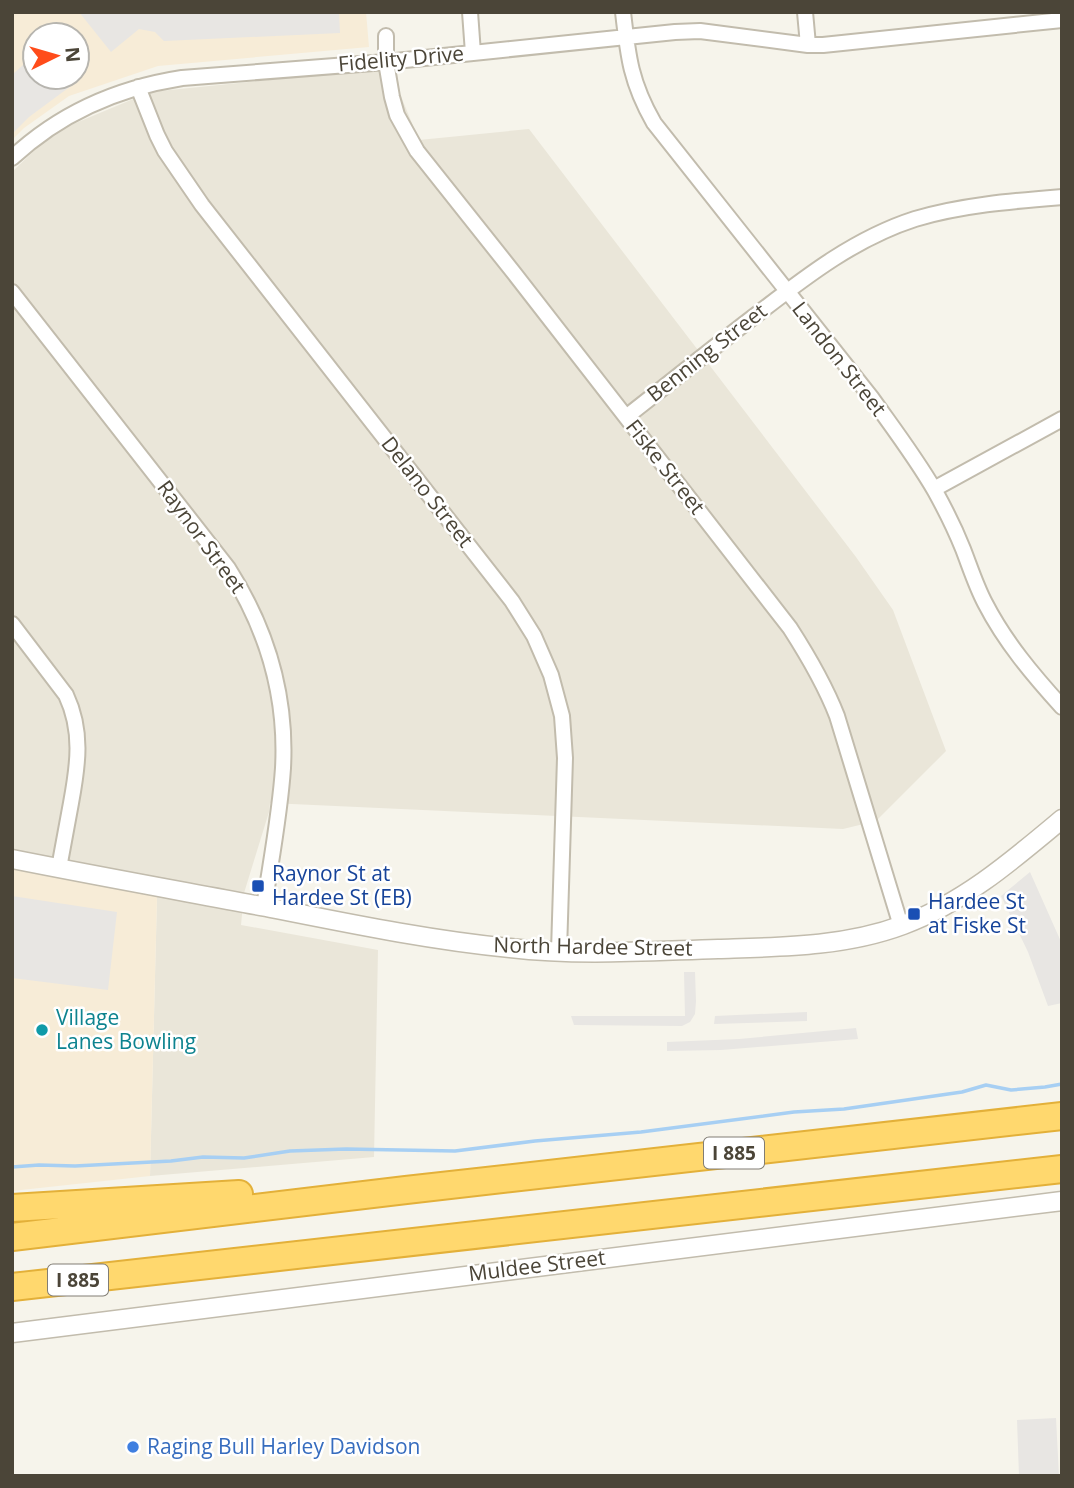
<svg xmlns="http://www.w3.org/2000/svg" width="1074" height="1488" font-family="'Open Sans',sans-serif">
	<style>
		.residential { fill: #eae6d9 }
		.commercial { fill: #f7ecd7; fill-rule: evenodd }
		.parking { fill: #e8e6e3 }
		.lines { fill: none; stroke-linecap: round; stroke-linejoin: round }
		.stream { stroke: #a7cff3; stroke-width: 3.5 }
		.minor-casing { stroke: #c2bcad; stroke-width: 18 }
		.tertiary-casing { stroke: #c2bcad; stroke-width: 21 }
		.motorway-casing { stroke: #e3b039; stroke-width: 30 }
		.minor { stroke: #fff; stroke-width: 14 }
		.tertiary { stroke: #fff; stroke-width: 18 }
		.motorway { stroke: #ffd86e; stroke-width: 26 }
		.transit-dot { fill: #1a4fb4; stroke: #fff; stroke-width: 2.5 }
		.culture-dot { fill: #0f9aa8; stroke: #fff; stroke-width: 2.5 }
		.shop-dot { fill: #3f7fe0; stroke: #fff; stroke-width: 2.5 }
		.labels { text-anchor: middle; stroke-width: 5; stroke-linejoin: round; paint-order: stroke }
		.shield { fill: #fff; stroke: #817d74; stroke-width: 2 }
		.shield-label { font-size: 19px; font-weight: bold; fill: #4b4538 }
		.street-label { font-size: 21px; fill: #4b4538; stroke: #fff }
		.transit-label { font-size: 21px; fill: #164399; stroke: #fff; text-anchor: start }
		.culture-label { font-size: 21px; fill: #0d838f; stroke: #fff; text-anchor: start }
		.shop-label { font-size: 21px; fill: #366cbe; stroke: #fff; text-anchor: start }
	</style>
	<rect width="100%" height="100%" fill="#f6f4eb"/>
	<path class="residential" d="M 396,67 L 400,94 L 419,140 L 529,129 L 856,557 L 893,610 L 946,751 L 876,821 L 843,829 L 270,803 L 269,812 L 244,893 L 241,925 L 378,950 L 374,1157 L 150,1176 L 157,897 L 159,880 L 12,850 L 12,172 L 39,146 L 71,125 L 150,92 Z"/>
	<path class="commercial" d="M 12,12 L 366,12 L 369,47 L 158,66 L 69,96 L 24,128 L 12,140 ZM 35,35 L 77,35 L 77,77 L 35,77 Z
		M 12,868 L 140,892 L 157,897 L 150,1176 L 12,1191 Z"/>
	<path class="parking" d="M 79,12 L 339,12 L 340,33 L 164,41 L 155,32 L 139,29 L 111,52 Z
		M 35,54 L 35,77 L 70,77 L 75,83 L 29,117 L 12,134 L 12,75 Z
		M 1030,872 L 1062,944 L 1062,1003 L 1048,1006 L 1028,952 L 1001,896 Z
		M 12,896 L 117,912 L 108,990 L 12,978 Z
		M 684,972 L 695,972 L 696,1001 L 695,1014 L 690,1022 L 682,1026 L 574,1025 L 571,1016 L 685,1016 Z
		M 807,1012 L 807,1021 L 714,1024 L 715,1016 Z
		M 856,1028 L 858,1039 L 721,1050 L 667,1051 L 667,1042 L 739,1039 Z
		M 1056,1418 L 1059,1476 L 1019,1476 L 1017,1420 Z"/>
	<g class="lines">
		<path class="stream" d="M 12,1167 L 39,1165 L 75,1166 L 171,1161 L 203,1157 L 244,1158 L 290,1151 L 346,1149 L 455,1151 L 535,1141 L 641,1132 L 794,1112 L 844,1109 L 962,1092 L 986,1085 L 1011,1090 L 1045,1087 L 1062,1084"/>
		<defs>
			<path id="minor" d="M 470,12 L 473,53
				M 623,12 C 628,57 631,83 654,123 L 871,397 C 893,428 916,458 935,491 C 945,509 955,529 963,549 C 970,567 976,586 985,603 C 1005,642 1033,675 1062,707
				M 805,12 L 808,45 L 823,45 L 1062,20
				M 386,36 L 386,62 L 392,97 L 397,115 L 417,151 L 514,273 L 790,628 C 808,656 825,685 837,716 L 901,926
				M 138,87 L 157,135 L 165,151 L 202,205 L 512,601 L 534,636 L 551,675 L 562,716 L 565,758 L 559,951
				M 12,158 C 59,114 118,88 182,78 L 386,62 L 675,32 L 700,31 L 808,45
				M 12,292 L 228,568 C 267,629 287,694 283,768 C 280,814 271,860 264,907
				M 626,417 C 671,382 715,346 760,312 C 808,275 856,238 915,219 C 962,205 1013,201 1062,197
				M 934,489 L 1062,419
				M 12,624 L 66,695 C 83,731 78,765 71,803 C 67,825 63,846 59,868"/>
			<path id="tertiary" d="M 12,859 C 97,876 181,891 266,907 C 347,923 428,940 510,948 C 579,956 649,951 718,949 C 780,947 844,947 903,925 C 963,903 1013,860 1062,819
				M 12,1333 L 1062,1201"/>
			<path id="motorway" d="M 12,1208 L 239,1194
				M 12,1237 L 406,1190 L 1062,1116
				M 12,1287 L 1062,1169"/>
		</defs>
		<use href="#minor" class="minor-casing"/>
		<use href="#tertiary" class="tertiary-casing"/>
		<use href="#motorway" class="motorway-casing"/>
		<use href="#minor" class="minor"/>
		<use href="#tertiary" class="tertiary"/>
		<use href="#motorway" class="motorway"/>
	</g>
	<g class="transit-dot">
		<rect x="251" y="879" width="14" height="14" rx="3.5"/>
		<rect x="907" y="907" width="14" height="14" rx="3.5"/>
	</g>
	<circle class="culture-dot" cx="42" cy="1030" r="7"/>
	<circle class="shop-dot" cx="133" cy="1447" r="7"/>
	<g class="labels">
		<g class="shield">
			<rect x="704" y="1137.5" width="60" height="31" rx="5"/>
			<rect x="48" y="1264.5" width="60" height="31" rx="5"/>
		</g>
		<g class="shield-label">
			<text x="734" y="1160">I 885</text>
			<text x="78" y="1287">I 885</text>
		</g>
		<g class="street-label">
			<text transform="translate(401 59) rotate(-5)" y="7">Fidelity Drive</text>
			<text transform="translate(707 353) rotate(-38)" y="7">Benning Street</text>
			<text transform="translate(839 359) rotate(52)" y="7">Landon Street</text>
			<text transform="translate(665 467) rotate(52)" y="7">Fiske Street</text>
			<text transform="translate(427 492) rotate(52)" y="7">Delano Street</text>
			<text transform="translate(201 537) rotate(54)" y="7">Raynor Street</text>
			<text transform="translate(593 947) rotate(1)" y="7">North Hardee Street</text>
			<text transform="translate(537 1266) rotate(-7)" y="7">Muldee Street</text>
		</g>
		<g class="transit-label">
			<text x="272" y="881">Raynor St at<tspan x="272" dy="24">Hardee St (EB)</tspan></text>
			<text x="928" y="909">Hardee St<tspan x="928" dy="24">at Fiske St</tspan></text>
		</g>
		<g class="culture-label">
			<text x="56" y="1025">Village<tspan x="56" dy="24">Lanes Bowling</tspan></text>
		</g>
		<g class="shop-label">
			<text x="147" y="1454">Raging Bull Harley Davidson</text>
		</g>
	</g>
	<rect width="1074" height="1488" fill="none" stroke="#4b4538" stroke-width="28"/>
	<g transform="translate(56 56) rotate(85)"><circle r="33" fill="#ffffff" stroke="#b7b5af" stroke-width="2"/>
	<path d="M0-5L12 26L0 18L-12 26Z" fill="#ff4c1a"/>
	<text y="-10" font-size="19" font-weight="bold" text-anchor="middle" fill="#4b4538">N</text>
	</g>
</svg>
